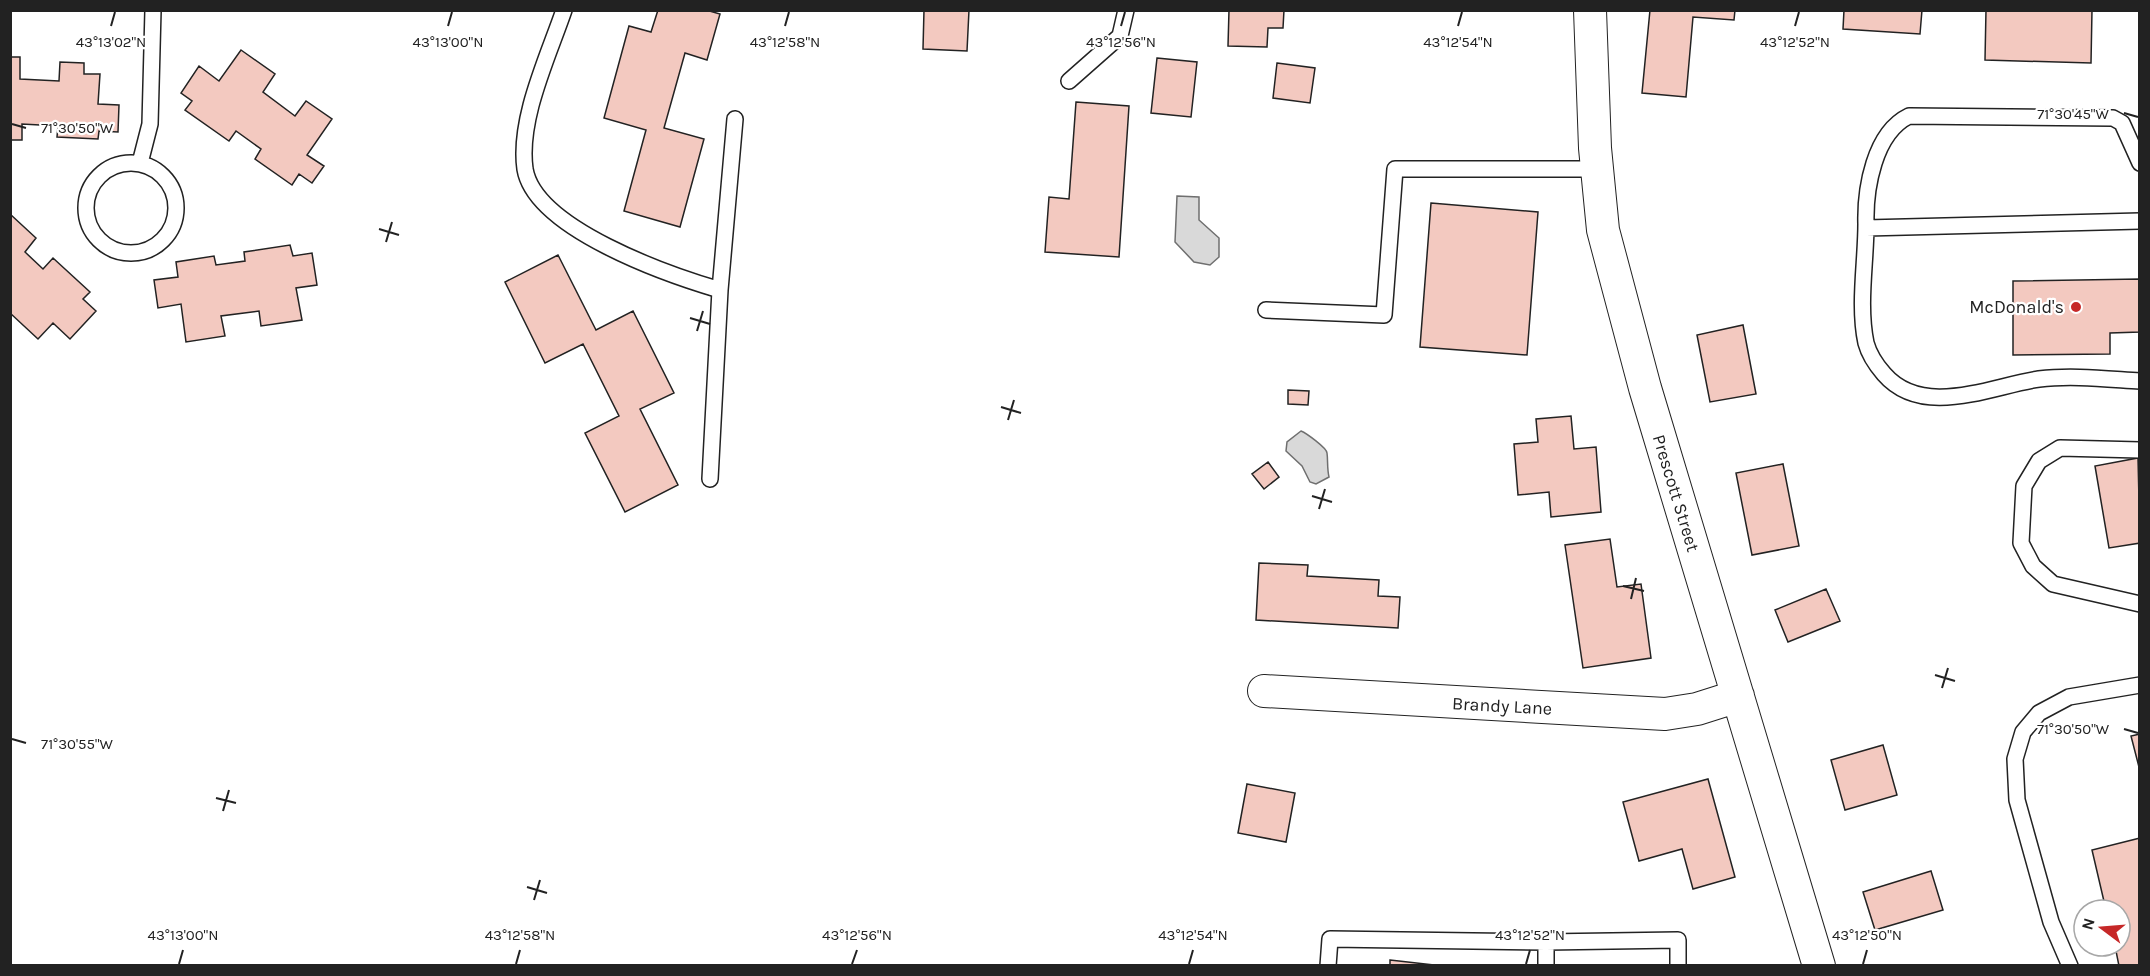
<svg xmlns="http://www.w3.org/2000/svg" width="2150" height="976" font-family="Karla,sans-serif">
	<style>
		.water { fill: #d9d9d9; stroke: #6f6f6f; stroke-width: 1.5 }
		.building { fill: #f3c9c0; stroke: #222; stroke-width: 1.5 }
		.lines { fill: none; stroke-linecap: round; stroke-linejoin: round }
		.service-casing { stroke: #222; stroke-width: 18 }
		.minor-casing { stroke: #222; stroke-width: 34 }
		.service { stroke: #fff; stroke-width: 15 }
		.minor { stroke: #fff; stroke-width: 32 }
		.ticks { fill: none; stroke: #222; stroke-width: 2 }
		.poi-dot { fill: #c62828; stroke: #fff; stroke-width: 2 }
		.labels { text-anchor: middle; stroke-width: 4.5; stroke-linejoin: round; paint-order: stroke }
		.poi-label { font-size: 18px; fill: #222; stroke: #fff; text-anchor: end }
		.street-label { font-size: 18px; fill: #222; stroke: #fff }
		.ticks-label { font-size: 15px; text-anchor: middle; fill: #222; stroke: #fff; stroke-width: 4.5; stroke-linejoin: round; paint-order: stroke }
	</style>
	<rect width="100%" height="100%" fill="#fff"/>
	<path class="water" d="M 1177,196 L 1199,197 L 1199,220 L 1219,238 L 1219,257 L 1210,265 L 1194,262 L 1175,242 Z
		M 1301,431 C 1306,433 1327,448 1327,453 C 1328,460 1327,469 1329,477 L 1316,484 L 1310,482 L 1302,466 L 1286,451 L 1287,442 Z"/>
	<path class="building" d="M 658,10 L 706,10 L 720,14 L 707,60 L 685,53 L 664,128 L 704,139 L 680,227 L 624,211 L 646,130 L 604,118 L 629,26 L 651,32 Z
		M 924,10 L 969,10 L 967,51 L 923,49 Z
		M 1229,10 L 1284,10 L 1283,28 L 1268,28 L 1267,47 L 1228,46 Z
		M 1650,10 L 1735,10 L 1734,20 L 1693,17 L 1686,97 L 1642,93 Z
		M 1844,10 L 1922,10 L 1920,34 L 1843,29 Z
		M 1986,10 L 2092,10 L 2091,63 L 1985,60 Z
		M 241,50 L 275,74 L 263,92 L 295,116 L 306,101 L 332,119 L 307,155 L 324,166 L 312,183 L 299,174 L 292,185 L 255,159 L 261,149 L 236,131 L 229,141 L 185,110 L 192,101 L 181,93 L 199,66 L 219,81 Z
		M 10,57 L 20,57 L 20,79 L 59,81 L 60,62 L 84,63 L 84,74 L 100,74 L 98,104 L 119,105 L 118,132 L 99,131 L 98,139 L 57,137 L 58,126 L 22,124 L 22,140 L 10,140 Z
		M 1157,58 L 1197,62 L 1191,117 L 1151,113 Z
		M 1277,63 L 1315,68 L 1310,103 L 1273,98 Z
		M 1076,102 L 1129,106 L 1119,257 L 1045,252 L 1049,197 L 1069,199 Z
		M 1431,203 L 1538,212 L 1527,355 L 1420,347 Z
		M 10,214 L 36,238 L 25,252 L 43,269 L 53,258 L 90,292 L 83,299 L 96,311 L 70,339 L 53,323 L 38,339 L 10,313 Z
		M 290,245 L 293,256 L 312,253 L 317,285 L 296,288 L 302,320 L 261,326 L 259,311 L 221,316 L 225,336 L 186,342 L 181,304 L 158,308 L 154,280 L 178,277 L 176,262 L 214,256 L 216,265 L 245,261 L 244,252 Z
		M 558,255 L 596,330 L 633,311 L 674,393 L 640,409 L 678,485 L 625,512 L 585,433 L 619,416 L 583,344 L 545,363 L 505,282 Z
		M 2140,279 L 2140,332 L 2110,333 L 2110,354 L 2013,355 L 2013,281 Z
		M 1743,325 L 1756,394 L 1710,402 L 1697,335 Z
		M 1288,390 L 1309,391 L 1308,405 L 1288,404 Z
		M 1571,416 L 1574,449 L 1596,447 L 1601,512 L 1551,517 L 1549,492 L 1518,495 L 1514,444 L 1538,442 L 1536,419 Z
		M 2138,458 L 2140,543 L 2109,548 L 2095,466 Z
		M 1268,462 L 1279,477 L 1264,489 L 1252,474 Z
		M 1783,464 L 1799,546 L 1752,555 L 1736,473 Z
		M 1610,539 L 1617,587 L 1641,584 L 1651,658 L 1583,668 L 1565,545 Z
		M 1259,563 L 1308,565 L 1307,576 L 1379,580 L 1378,596 L 1400,597 L 1398,628 L 1256,620 Z
		M 1826,589 L 1840,621 L 1788,642 L 1775,610 Z
		M 2140,734 L 2140,771 L 2131,736 Z
		M 1883,745 L 1897,795 L 1845,810 L 1831,760 Z
		M 1708,779 L 1735,877 L 1693,889 L 1682,849 L 1639,861 L 1623,802 Z
		M 1247,784 L 1295,793 L 1286,842 L 1238,833 Z
		M 2140,838 L 2140,966 L 2119,966 L 2115,946 L 2120,946 L 2120,910 L 2106,910 L 2092,850 Z
		M 1931,871 L 1943,910 L 1875,930 L 1863,892 Z
		M 1390,960 L 1443,966 L 1390,966 Z"/>
	<g class="lines">
		<defs>
			<path id="service" d="M 564,10 C 548,57 518,119 525,169 C 535,229 669,275 720,290 L 710,479
				M 1069,81 L 1120,36 L 1126,10
				M86 208a45 45 0 1 1 90 0a45 45 0 1 1-90 0Z
				M 140,163 L 150,124 L 153,10
				M 2140,163 L 2122,123 L 2113,118 L 1909,116 C 1874,133 1865,189 1866,224 C 1866,262 1858,305 1866,343 C 1869,354 1877,366 1884,374 C 1923,419 1991,386 2039,379 C 2072,375 2107,379 2140,381
				M 1866,228 L 2140,221
				M 720,290 L 735,119
				M 1266,310 L 1384,315 L 1395,169 L 1597,169
				M 2140,450 L 2060,448 L 2039,461 L 2024,486 L 2021,543 L 2033,566 L 2053,584 L 2140,604
				M 1328,966 L 1330,939 L 1546,942
				M 1546,966 L 1546,942 L 1678,940 L 1678,966
				M 2070,966 L 2051,922 L 2017,800 L 2015,759 L 2023,732 L 2039,713 L 2069,697 L 2140,685"/>
			<path id="minor" d="M 1590,10 L 1595,148 L 1603,230 L 1645,388 L 1819,966
				M 1264,691 L 1665,714 L 1697,709 L 1738,696"/>
		</defs>
		<use href="#service" class="service-casing"/>
		<use href="#minor" class="minor-casing"/>
		<use href="#service" class="service"/>
		<use href="#minor" class="minor"/>
	</g>
	<path class="ticks" d="M 111,26 L 115,12M 448,26 L 452,12M 785,26 L 789,12M 1121,26 L 1125,12M 1458,26 L 1462,12M 1795,26 L 1799,12M 2124,113 L 2138,117M 12,124 L 26,128M 379,229 L 399,235M 386,242 L 392,222M 690,318 L 710,324M 697,331 L 703,311M 1001,407 L 1021,413M 1008,420 L 1014,400M 1312,496 L 1332,502M 1319,509 L 1325,489M 1623,586 L 1644,591M 1631,599 L 1636,578M 1935,675 L 1955,681M 1942,688 L 1948,668M 2124,729 L 2138,733M 12,739 L 26,743M 216,798 L 236,803M 223,811 L 229,790M 527,887 L 547,893M 534,900 L 540,880M 179,964 L 183,950M 516,964 L 520,950M 852,964 L 857,950M 1189,964 L 1193,950M 1526,964 L 1530,950M 1863,964 L 1867,950"/>
	<circle class="poi-dot" cx="2076" cy="307" r="6"/>
	<g class="labels">
		<g class="poi-label">
			<text x="2064" y="313">McDonald's</text>
		</g>
		<g class="street-label">
			<text transform="translate(1676 493) rotate(73)" y="6">Prescott Street</text>
			<text transform="translate(1502 706) rotate(3)" y="6">Brandy Lane</text>
		</g>
	</g>
	<g class="ticks-label">
		<text x="111" y="47">43°13'02"N</text>
		<text x="448" y="47">43°13'00"N</text>
		<text x="785" y="47">43°12'58"N</text>
		<text x="1121" y="47">43°12'56"N</text>
		<text x="1458" y="47">43°12'54"N</text>
		<text x="1795" y="47">43°12'52"N</text>
		<text x="2073" y="119">71°30'45"W</text>
		<text x="77" y="133">71°30'50"W</text>
		<text x="2073" y="734">71°30'50"W</text>
		<text x="77" y="749">71°30'55"W</text>
		<text x="183" y="940">43°13'00"N</text>
		<text x="520" y="940">43°12'58"N</text>
		<text x="857" y="940">43°12'56"N</text>
		<text x="1193" y="940">43°12'54"N</text>
		<text x="1530" y="940">43°12'52"N</text>
		<text x="1867" y="940">43°12'50"N</text>
	</g>
	<rect width="2150" height="976" fill="none" stroke="#222222" stroke-width="24"/>
	<g transform="translate(2102 928) rotate(286)"><circle r="28" fill="#ffffff" stroke="#a7a7a7" stroke-width="1.5"/>
	<path d="M0-4.5L10 22L0 15L-10 22Z" fill="#c62828"/>
	<text y="-9" font-size="16" font-weight="bold" text-anchor="middle" fill="#222222">N</text>
	</g>
</svg>
